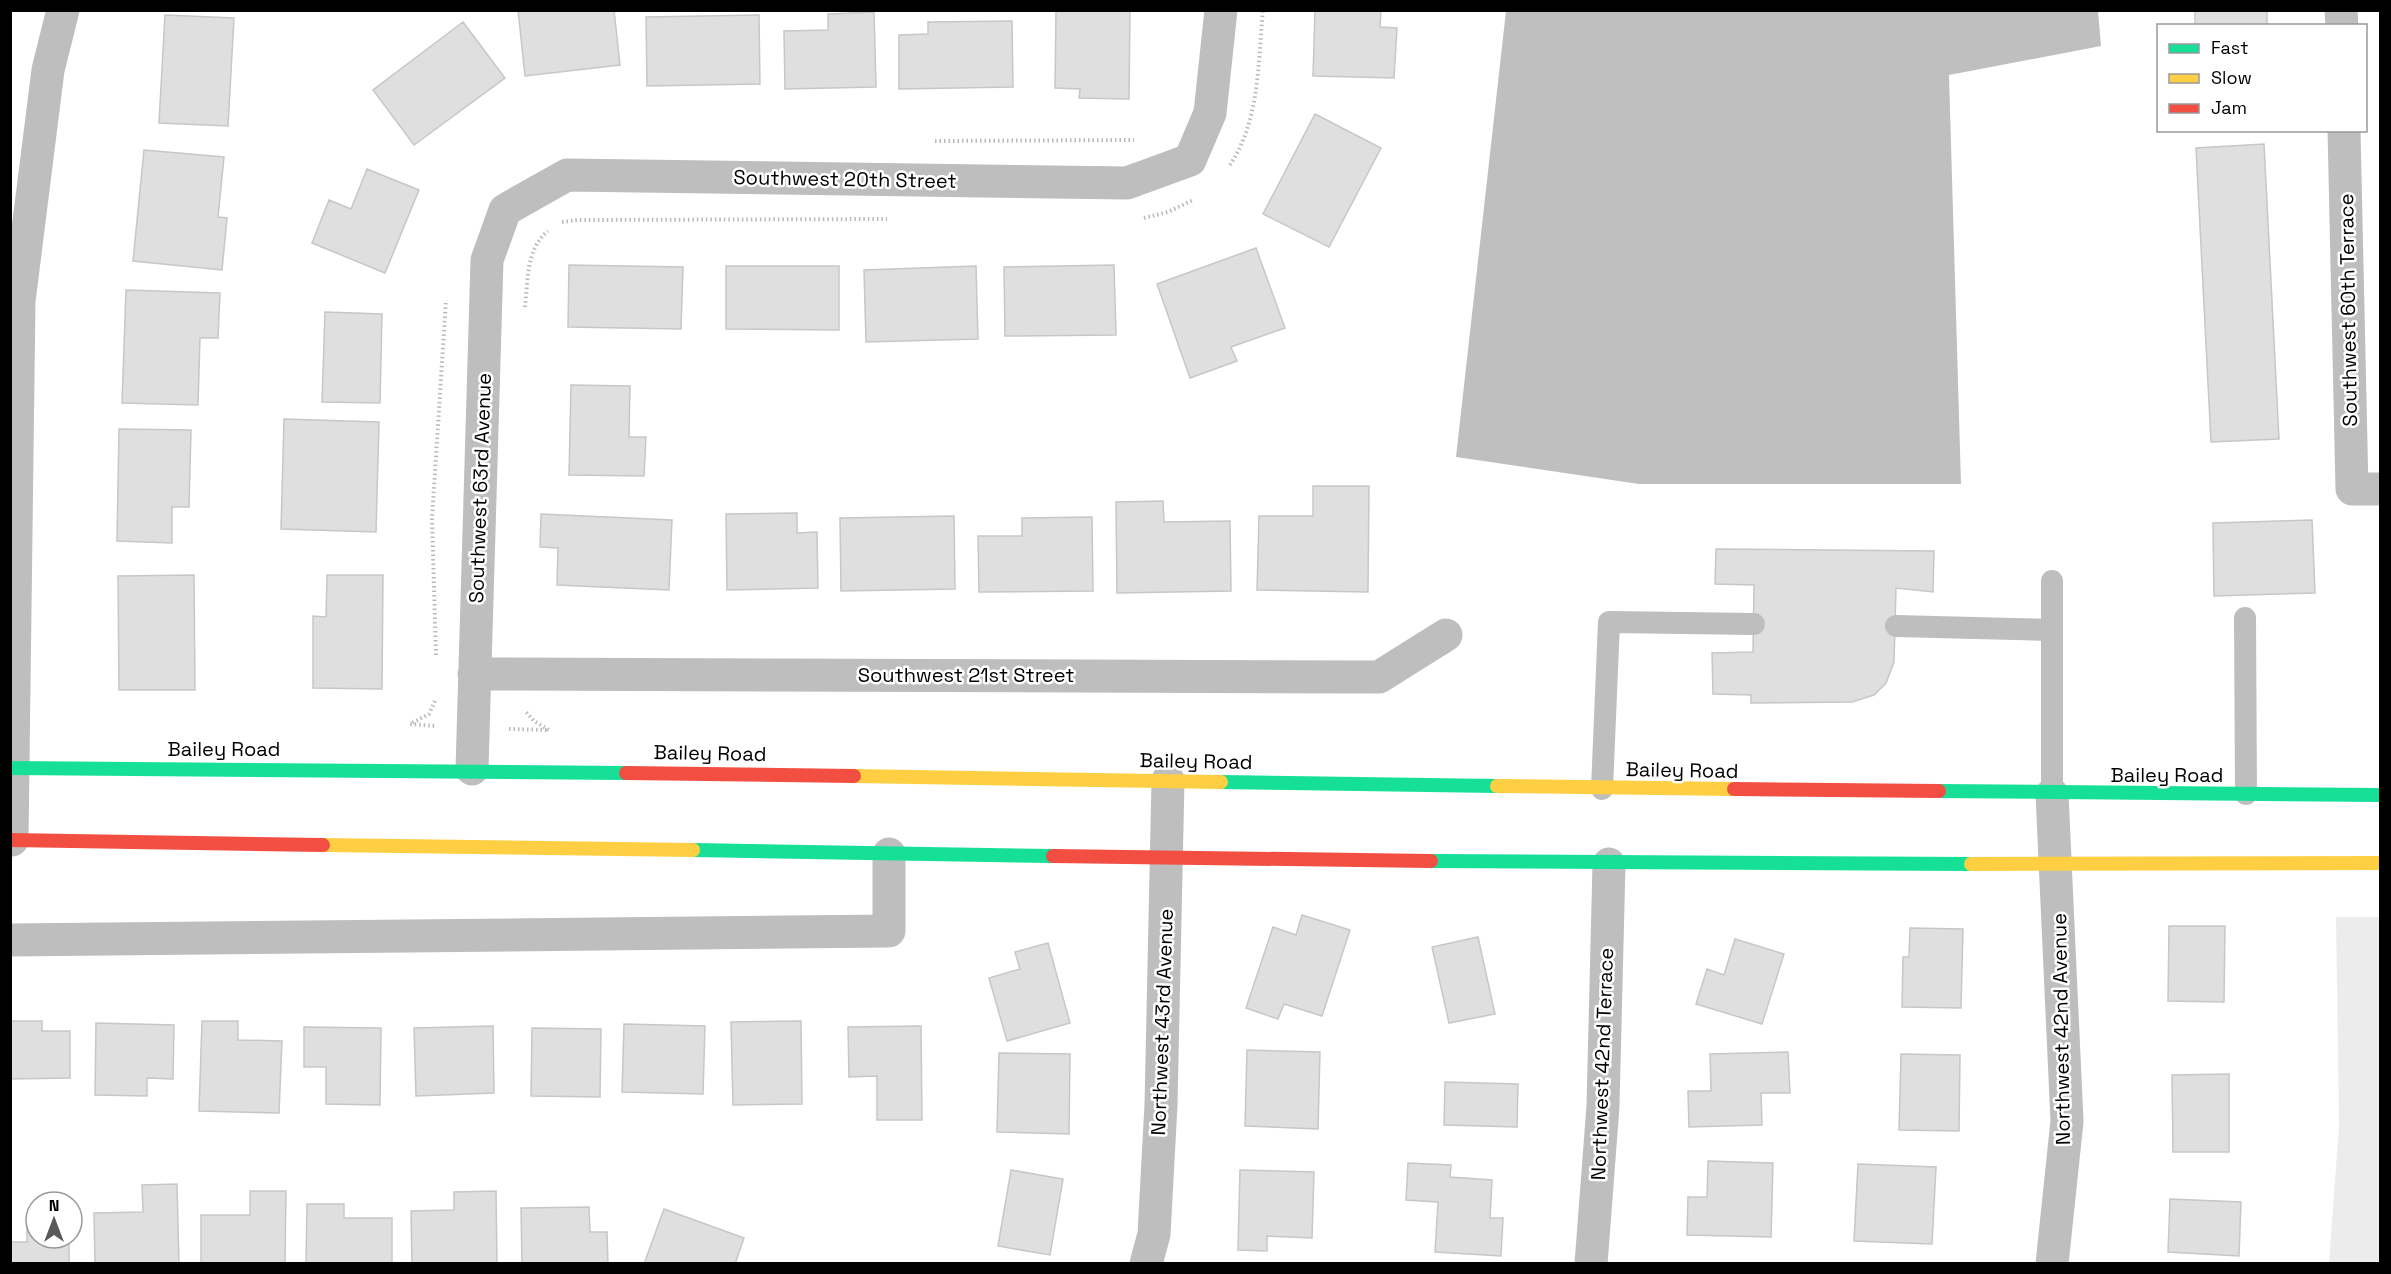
<svg xmlns="http://www.w3.org/2000/svg" width="2391" height="1274" font-family="'Space Grotesk',sans-serif">
	<style>
		.green { fill: #ececec }
		.water { fill: #bfbfbf }
		.building { fill: #dfdfdf; stroke: #c7c7c7; stroke-width: 1.5 }
		.lines { fill: none; stroke-linecap: round; stroke-linejoin: round }
		.path { stroke: #b9b9b9; stroke-width: 4; stroke-dasharray: 1.5 3; stroke-linecap: butt }
		.lane { stroke: #bebebe; stroke-width: 22 }
		.street { stroke: #bebebe; stroke-width: 33 }
		.fast { stroke: #16e098; stroke-width: 14 }
		.slow { stroke: #ffcf43; stroke-width: 14 }
		.jam { stroke: #f24e42; stroke-width: 14 }
		.labels { text-anchor: middle; stroke-width: 5; stroke-linejoin: round; paint-order: stroke }
		.street-label { font-size: 20px; fill: #000; stroke: #fff }
	</style>
	<rect width="100%" height="100%" fill="#fff"/>
	<path class="green" d="M 2336,917 L 2380,917 L 2380,1263 L 2329,1263 L 2339,1125 Z"/>
	<path class="water" d="M 1506,11 L 2098,11 L 2101,46 L 1949,75 L 1961,484 L 1639,484 L 1456,457 Z"/>
	<path class="building" d="M 518,10 L 614,10 L 620,65 L 525,76 Z
		M 1056,10 L 1130,10 L 1129,99 L 1079,98 L 1080,89 L 1055,88 Z
		M 1315,10 L 1381,10 L 1380,27 L 1397,28 L 1394,78 L 1313,76 Z
		M 2195,10 L 2267,10 L 2267,26 L 2195,26 Z
		M 874,12 L 876,87 L 785,89 L 784,31 L 828,30 L 828,14 Z
		M 165,15 L 234,18 L 228,126 L 159,123 Z
		M 759,15 L 760,84 L 647,86 L 646,17 Z
		M 1012,21 L 1013,87 L 899,89 L 899,35 L 928,34 L 928,22 Z
		M 463,22 L 505,78 L 414,145 L 373,90 Z
		M 1315,114 L 1381,148 L 1329,247 L 1263,214 Z
		M 2264,144 L 2279,439 L 2211,442 L 2196,148 Z
		M 144,150 L 224,157 L 218,217 L 227,218 L 222,270 L 133,261 Z
		M 367,169 L 419,190 L 385,273 L 312,243 L 329,200 L 351,209 Z
		M 1256,248 L 1285,328 L 1231,347 L 1237,361 L 1190,378 L 1157,284 Z
		M 569,265 L 683,267 L 681,329 L 568,327 Z
		M 1114,265 L 1116,335 L 1005,336 L 1004,267 Z
		M 726,266 L 839,266 L 839,330 L 726,329 Z
		M 976,266 L 978,339 L 866,342 L 864,270 Z
		M 126,290 L 220,293 L 218,338 L 200,338 L 198,405 L 122,403 Z
		M 325,312 L 382,314 L 380,403 L 322,402 Z
		M 571,385 L 630,386 L 629,437 L 646,437 L 644,476 L 569,475 Z
		M 284,419 L 379,422 L 376,532 L 281,529 Z
		M 119,429 L 191,430 L 189,507 L 172,507 L 172,543 L 117,541 Z
		M 1313,486 L 1369,486 L 1368,592 L 1257,590 L 1259,516 L 1313,516 Z
		M 1163,501 L 1164,522 L 1230,521 L 1231,591 L 1117,593 L 1116,502 Z
		M 797,513 L 797,533 L 817,532 L 818,588 L 727,590 L 726,514 Z
		M 541,514 L 672,520 L 669,590 L 557,585 L 558,548 L 540,547 Z
		M 954,516 L 955,589 L 841,591 L 840,518 Z
		M 1092,517 L 1093,591 L 979,592 L 978,536 L 1022,536 L 1022,518 Z
		M 2312,520 L 2315,593 L 2214,596 L 2213,523 Z
		M 1716,549 L 1934,551 L 1933,592 L 1896,588 L 1894,662 L 1886,683 L 1874,695 L 1852,702 L 1751,703 L 1751,695 L 1713,694 L 1712,653 L 1753,652 L 1754,585 L 1715,584 Z
		M 194,575 L 195,690 L 119,690 L 118,576 Z
		M 327,575 L 383,575 L 382,689 L 313,688 L 313,616 L 326,617 Z
		M 1302,915 L 1350,930 L 1322,1016 L 1284,1004 L 1278,1019 L 1246,1008 L 1273,927 L 1296,935 Z
		M 2169,926 L 2225,926 L 2224,1002 L 2168,1001 Z
		M 1910,928 L 1963,929 L 1961,1008 L 1902,1007 L 1903,957 L 1909,957 Z
		M 1478,937 L 1495,1014 L 1449,1023 L 1432,947 Z
		M 1735,939 L 1784,954 L 1762,1024 L 1696,1004 L 1707,969 L 1724,975 Z
		M 1048,943 L 1070,1023 L 1007,1041 L 989,978 L 1020,969 L 1015,952 Z
		M 10,1021 L 42,1021 L 42,1031 L 70,1031 L 70,1078 L 10,1079 Z
		M 202,1021 L 238,1021 L 238,1040 L 282,1041 L 279,1113 L 199,1111 Z
		M 801,1021 L 802,1104 L 733,1105 L 731,1022 Z
		M 96,1023 L 174,1025 L 173,1079 L 147,1078 L 147,1096 L 95,1095 Z
		M 624,1024 L 705,1026 L 703,1094 L 622,1092 Z
		M 493,1026 L 494,1093 L 416,1096 L 414,1028 Z
		M 921,1026 L 922,1120 L 877,1120 L 877,1076 L 849,1077 L 848,1027 Z
		M 304,1027 L 381,1028 L 380,1105 L 326,1104 L 326,1067 L 304,1067 Z
		M 532,1028 L 601,1029 L 600,1097 L 531,1096 Z
		M 1247,1050 L 1320,1052 L 1318,1129 L 1245,1126 Z
		M 1788,1052 L 1790,1093 L 1761,1093 L 1762,1125 L 1689,1127 L 1688,1091 L 1711,1091 L 1710,1054 Z
		M 999,1053 L 1070,1054 L 1069,1134 L 997,1132 Z
		M 1901,1054 L 1960,1055 L 1959,1131 L 1899,1130 Z
		M 2229,1074 L 2229,1152 L 2173,1152 L 2172,1075 Z
		M 1445,1082 L 1518,1084 L 1517,1127 L 1444,1125 Z
		M 1708,1161 L 1773,1163 L 1771,1237 L 1687,1235 L 1688,1197 L 1707,1197 Z
		M 1408,1163 L 1451,1165 L 1450,1177 L 1492,1180 L 1490,1218 L 1503,1218 L 1501,1256 L 1435,1252 L 1438,1202 L 1406,1200 Z
		M 1858,1164 L 1936,1167 L 1932,1244 L 1854,1241 Z
		M 1011,1170 L 1063,1179 L 1050,1255 L 998,1246 Z
		M 1240,1170 L 1314,1172 L 1312,1238 L 1267,1236 L 1267,1251 L 1238,1250 Z
		M 177,1184 L 179,1264 L 95,1264 L 94,1213 L 143,1212 L 142,1185 Z
		M 250,1191 L 286,1191 L 285,1264 L 201,1264 L 201,1215 L 250,1215 Z
		M 496,1191 L 497,1264 L 412,1264 L 411,1211 L 454,1210 L 454,1192 Z
		M 2170,1199 L 2241,1202 L 2239,1256 L 2168,1252 Z
		M 307,1204 L 344,1204 L 344,1218 L 392,1218 L 392,1264 L 306,1264 Z
		M 589,1207 L 590,1232 L 607,1232 L 608,1264 L 522,1264 L 521,1208 Z
		M 664,1209 L 744,1238 L 735,1264 L 644,1264 Z
		M 27,1213 L 36,1213 L 36,1238 L 69,1238 L 69,1264 L 10,1264 L 10,1242 L 27,1242 Z"/>
	<g class="lines">
		<path class="path" d="M 935,141 L 1134,140
			M 1230,165 C 1260,120 1258,62 1263,10
			M 1144,218 L 1168,212 L 1193,200
			M 562,222 L 577,220 L 887,219
			M 525,307 C 528,280 526,249 548,231
			M 436,655 L 432,519 L 446,300
			M 435,701 L 429,714 L 410,724 L 436,726
			M 509,729 L 549,730 L 534,721 L 526,712"/>
		<path class="lane" d="M 2052,581 L 2052,794
			M 2245,618 L 2246,794
			M 1896,626 L 2052,630
			M 1602,789 L 1609,622 L 1754,624"/>
		<path class="street" d="M 2341,10 L 2342,26
			M 2344,130 L 2352,489 L 2380,489
			M 474,674 L 1379,677 L 1446,635
			M 472,769 L 487,260 L 505,210 L 567,175 L 1127,183 L 1190,160 L 1210,113 L 1221,10
			M 12,840 L 19,301 L 48,70 L 63,10
			M 10,940 L 889,931 L 889,854
			M 1146,1264 L 1154,1234 L 1161,1105 L 1168,780
			M 1591,1264 L 1603,1106 L 1609,864
			M 2052,1264 L 2067,1121 L 2052,794"/>
		<path class="fast" d="M 10,768 L 626,773
			M 1221,782 L 1497,786
			M 1939,791 L 2380,795
			M 693,850 L 1053,856
			M 1431,861 L 1971,864"/>
		<path class="slow" d="M 854,776 L 1221,782
			M 1497,786 L 1734,789
			M 323,845 L 693,850
			M 1971,864 L 2380,863"/>
		<path class="jam" d="M 626,773 L 854,776
			M 1734,789 L 1939,791
			M 10,840 L 323,845
			M 1053,856 L 1431,861"/>
	</g>
	<g class="labels">
		<g class="street-label">
			<text transform="translate(845 179) rotate(1)" y="7">Southwest 20th Street</text>
			<text transform="translate(2348 310) rotate(-91)" y="7">Southwest 60th Terrace</text>
			<text transform="translate(480 488) rotate(-88)" y="7">Southwest 63rd Avenue</text>
			<text x="966" y="682">Southwest 21st Street</text>
			<text x="224" y="756">Bailey Road</text>
			<text transform="translate(710 753) rotate(1)" y="7">Bailey Road</text>
			<text transform="translate(1196 761) rotate(1)" y="7">Bailey Road</text>
			<text transform="translate(1682 770) rotate(1)" y="7">Bailey Road</text>
			<text x="2167" y="782">Bailey Road</text>
			<text transform="translate(1162 1022) rotate(-88)" y="7">Northwest 43rd Avenue</text>
			<text transform="translate(2061 1029) rotate(-91)" y="7">Northwest 42nd Avenue</text>
			<text transform="translate(1602 1064) rotate(-88)" y="7">Northwest 42nd Terrace</text>
		</g>
	</g>
	<rect width="2391" height="1274" fill="none" stroke="#000000" stroke-width="24"/>
	<rect x="2157" y="24" width="210" height="108" fill="#ffffff" stroke="#999999" stroke-width="1.5"/>
	<rect x="2169" y="44" width="30" height="9" fill="#16e098" stroke="#999999" stroke-width="1.5"/>
	<text x="2211" y="54" font-size="18" fill="#000000">Fast</text>
	<rect x="2169" y="74" width="30" height="9" fill="#ffcf43" stroke="#999999" stroke-width="1.5"/>
	<text x="2211" y="84" font-size="18" fill="#000000">Slow</text>
	<rect x="2169" y="104" width="30" height="9" fill="#f24e42" stroke="#999999" stroke-width="1.5"/>
	<text x="2211" y="114" font-size="18" fill="#000000">Jam</text>
	<g transform="translate(54 1220)"><circle r="28" fill="#ffffff" stroke="#999999" stroke-width="1.5"/>
	<path d="M0-4.5L10 22L0 15L-10 22Z" fill="#595959"/>
	<text y="-9" font-size="16" font-weight="bold" text-anchor="middle" fill="#000000">N</text>
	</g>
</svg>
